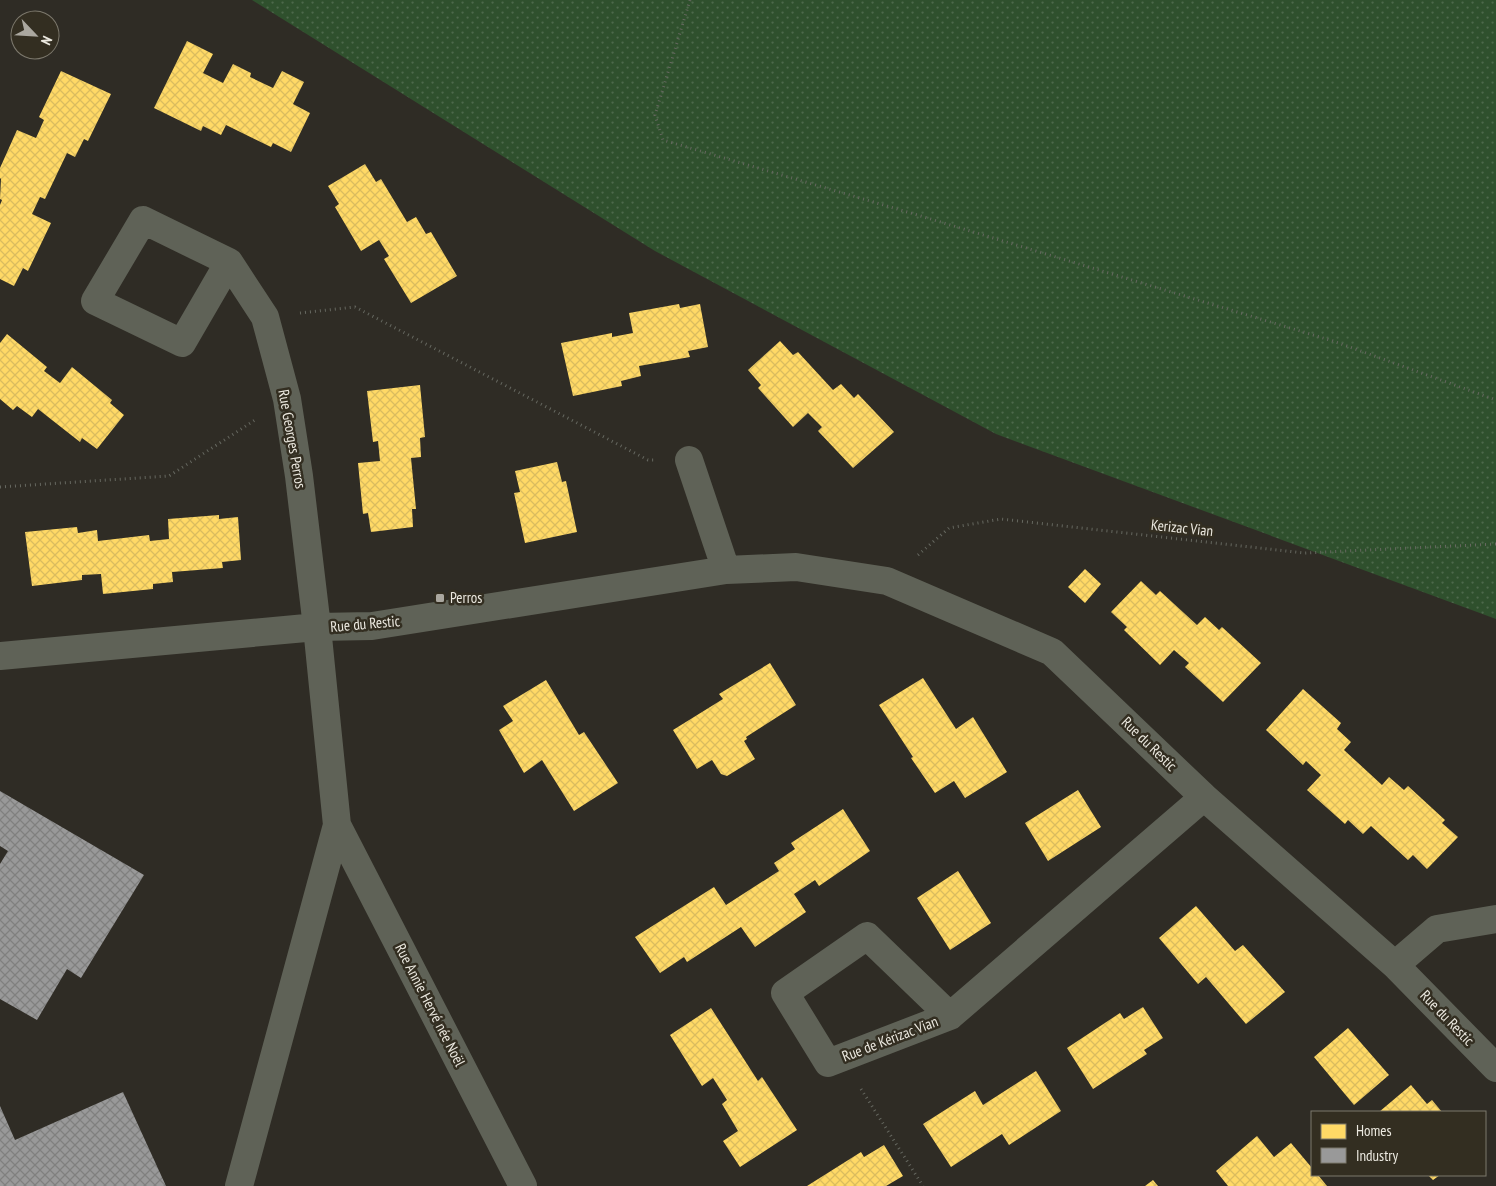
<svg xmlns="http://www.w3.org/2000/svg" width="1496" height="1186" font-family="'PT Sans Narrow',sans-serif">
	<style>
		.grass { fill: url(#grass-dots) }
		.homes { fill: url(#homes-cross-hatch) }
		.industry { fill: url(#industry-cross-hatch) }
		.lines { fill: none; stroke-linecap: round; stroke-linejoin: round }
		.path { stroke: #666860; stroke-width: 3; stroke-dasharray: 1 4; stroke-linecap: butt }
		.street { stroke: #5f6257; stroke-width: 28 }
		.poi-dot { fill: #aaa79f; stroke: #332e21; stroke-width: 2 }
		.labels { text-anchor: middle; stroke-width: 5; stroke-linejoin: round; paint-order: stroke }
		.street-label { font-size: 15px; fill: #ece9e0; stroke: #332e21 }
		.poi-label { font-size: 15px; fill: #ece9e0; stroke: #332e21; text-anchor: start }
	</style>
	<defs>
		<pattern id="grass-dots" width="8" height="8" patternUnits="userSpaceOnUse" patternTransform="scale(1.25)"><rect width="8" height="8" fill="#2f502d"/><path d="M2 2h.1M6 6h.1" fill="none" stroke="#4d694b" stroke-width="1.8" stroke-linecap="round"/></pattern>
		<pattern id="homes-cross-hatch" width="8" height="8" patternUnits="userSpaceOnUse" patternTransform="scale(1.25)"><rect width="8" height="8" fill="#ffd966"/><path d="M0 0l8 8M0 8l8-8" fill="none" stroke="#dabc5f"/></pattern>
		<pattern id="industry-cross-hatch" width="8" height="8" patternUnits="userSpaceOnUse" patternTransform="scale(1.25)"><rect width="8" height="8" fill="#999"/><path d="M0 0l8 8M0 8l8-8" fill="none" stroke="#80807f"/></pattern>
	</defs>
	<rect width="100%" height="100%" fill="#2f2c25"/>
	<path class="grass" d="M 252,0 L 1496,0 L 1496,619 L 996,434 L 655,251 Z"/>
	<path class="homes" d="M 187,41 L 213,54 L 203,73 L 223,83 L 233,64 L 251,73 L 250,77 L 273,88 L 282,71 L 304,82 L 293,104 L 310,113 L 291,152 L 273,143 L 271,147 L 226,125 L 221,135 L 203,126 L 201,131 L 154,108 Z
		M 61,71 L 111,94 L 88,141 L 84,139 L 75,157 L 67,153 L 45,199 L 40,197 L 32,214 L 51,223 L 28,271 L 23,268 L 14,286 L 0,279 L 0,205 L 2,200 L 0,199 L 1,179 L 0,178 L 0,168 L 17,130 L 36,138 L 44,120 L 39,117 Z
		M 365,164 L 376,182 L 381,179 L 407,222 L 416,217 L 426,234 L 431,232 L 457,276 L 411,303 L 384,259 L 389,256 L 379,240 L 361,251 L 335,207 L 339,204 L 328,186 Z
		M 679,304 L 680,308 L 700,304 L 708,347 L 688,351 L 690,357 L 639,366 L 641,376 L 621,381 L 622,386 L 573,396 L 561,343 L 612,333 L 612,337 L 633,333 L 629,313 Z
		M 7,334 L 47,367 L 44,371 L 60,383 L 72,367 L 112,400 L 110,403 L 124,415 L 97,449 L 82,438 L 80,442 L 38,409 L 32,417 L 17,406 L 13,410 L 0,399 L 0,343 Z
		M 780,341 L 793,355 L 798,352 L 833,390 L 841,384 L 854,398 L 858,394 L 894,432 L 853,468 L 818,431 L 822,427 L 808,413 L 793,427 L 758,388 L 761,385 L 748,370 Z
		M 420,385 L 425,437 L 420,438 L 421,457 L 411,458 L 416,509 L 412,509 L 413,527 L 371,532 L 368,513 L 363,514 L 358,463 L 380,461 L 378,441 L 373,442 L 367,391 Z
		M 557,462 L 562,482 L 566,481 L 577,532 L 525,543 L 514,493 L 520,492 L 515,471 Z
		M 219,515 L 219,519 L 238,517 L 241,560 L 222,562 L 223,568 L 172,572 L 173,582 L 153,584 L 153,589 L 103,594 L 101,574 L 82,575 L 82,580 L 32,586 L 25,532 L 77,527 L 78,533 L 97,530 L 98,541 L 149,535 L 150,541 L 169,539 L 168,519 Z
		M 1085,569 L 1101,584 L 1085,603 L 1068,587 Z
		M 1141,581 L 1156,595 L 1160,591 L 1197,625 L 1205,617 L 1219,630 L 1222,627 L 1261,663 L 1223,702 L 1185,667 L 1189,663 L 1174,650 L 1160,665 L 1124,630 L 1127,627 L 1111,612 Z
		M 770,663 L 796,705 L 746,737 L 747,739 L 744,741 L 755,759 L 727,776 L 721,774 L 712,760 L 697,769 L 673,730 L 723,699 L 719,694 Z
		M 923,678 L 956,729 L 973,717 L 1007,772 L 965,798 L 954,781 L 935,793 L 911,758 L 913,757 L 879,705 Z
		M 546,680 L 579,735 L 584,732 L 618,783 L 574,811 L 542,760 L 524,773 L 499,730 L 513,721 L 503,706 Z
		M 1303,689 L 1341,723 L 1337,729 L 1351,742 L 1344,750 L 1382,785 L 1389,777 L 1404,790 L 1408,786 L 1445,820 L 1442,823 L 1458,837 L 1427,869 L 1413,855 L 1408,860 L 1371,826 L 1363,834 L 1348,820 L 1345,824 L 1307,790 L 1321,775 L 1306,761 L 1303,765 L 1266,730 Z
		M 1078,790 L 1101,827 L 1048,861 L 1025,823 Z
		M 843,809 L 870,851 L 819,886 L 815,880 L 794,894 L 806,912 L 755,947 L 741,927 L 687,962 L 684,957 L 660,973 L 635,937 L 714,887 L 726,905 L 779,871 L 774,863 L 795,849 L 791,843 Z
		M 958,871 L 991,923 L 950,950 L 917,898 Z
		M 1196,906 L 1235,951 L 1243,945 L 1285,992 L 1246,1024 L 1206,977 L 1198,984 L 1159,938 Z
		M 1143,1007 L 1163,1038 L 1144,1050 L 1147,1054 L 1093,1089 L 1067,1048 L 1120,1013 L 1124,1019 Z
		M 711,1008 L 758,1081 L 762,1077 L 797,1130 L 740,1167 L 723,1141 L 738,1131 L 722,1104 L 727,1100 L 713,1078 L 702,1086 L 670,1035 Z
		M 1348,1028 L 1389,1075 L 1354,1105 L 1314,1057 Z
		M 1036,1071 L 1061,1111 L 1009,1145 L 1002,1134 L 951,1167 L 923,1124 L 975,1091 L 983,1105 Z
		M 1411,1085 L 1427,1104 L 1432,1100 L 1442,1112 L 1379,1112 Z
		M 1257,1136 L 1274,1157 L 1291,1143 L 1312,1168 L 1312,1175 L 1318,1175 L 1327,1186 L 1228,1186 L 1216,1171 Z
		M 884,1145 L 903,1176 L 886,1186 L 807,1186 L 861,1152 L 864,1157 Z
		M 1428,1175 L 1440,1175 L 1433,1180 Z
		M 1153,1180 L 1158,1186 L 1145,1186 Z"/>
	<path class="industry" d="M 0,791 L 144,875 L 81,978 L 67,969 L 37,1020 L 0,999 L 0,864 L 8,851 L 0,846 Z
		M 123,1092 L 166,1186 L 0,1186 L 0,1106 L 15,1140 Z"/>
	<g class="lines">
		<path class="path" d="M 690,0 L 655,115 L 663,140 L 914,214 L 1333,341 L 1496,400
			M 300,313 L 355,307 L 648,460 L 654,460
			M 0,487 L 169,476 L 255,420
			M 918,555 L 949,528 L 1001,519 L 1304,553 L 1496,544
			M 861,1089 L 923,1186"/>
		<path class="street" d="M 229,262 L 182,343 L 95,301 L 143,220 L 229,262 L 265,317 L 287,399 L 299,476 L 317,627 L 337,825 L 523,1186
			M 689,460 L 726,570
			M 0,656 L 317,627 L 372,626 L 726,570 L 796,567 L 887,581 L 1052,652 L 1204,797 L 1395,965 L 1496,1068
			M 1395,965 L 1437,929 L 1496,919
			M 950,1016 L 828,1063 L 785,993 L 867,936 L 950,1016 L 1204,797
			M 239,1186 L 337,825"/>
	</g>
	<rect class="poi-dot" x="435" y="593" width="10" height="10" rx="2.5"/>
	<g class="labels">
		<g class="street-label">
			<text transform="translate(292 439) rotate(80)" y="5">Rue Georges Perros</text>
			<text transform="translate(1182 528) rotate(6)" y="5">Kerizac Vian</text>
			<text transform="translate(365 624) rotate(-5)" y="5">Rue du Restic</text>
			<text transform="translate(1149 744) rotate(44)" y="5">Rue du Restic</text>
			<text transform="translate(430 1005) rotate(63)" y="5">Rue Annie Hervé née Noël</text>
			<text transform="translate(1447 1018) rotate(46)" y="5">Rue du Restic</text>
			<text transform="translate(890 1039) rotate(-21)" y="5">Rue de Kérizac Vian</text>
		</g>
		<g class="poi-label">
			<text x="450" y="603">Perros</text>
		</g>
	</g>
	<rect x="1311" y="1111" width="175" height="65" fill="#332e21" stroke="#7d796d"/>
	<rect x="1321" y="1124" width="25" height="15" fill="#ffd966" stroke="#7d796d"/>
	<text x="1356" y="1136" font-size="15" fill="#ece9e0">Homes</text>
	<rect x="1321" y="1148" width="25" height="15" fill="#999999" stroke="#7d796d"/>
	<text x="1356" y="1161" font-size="15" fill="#ece9e0">Industry</text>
	<g transform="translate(35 35) rotate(115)"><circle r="24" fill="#332e21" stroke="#7d796d"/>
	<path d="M0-4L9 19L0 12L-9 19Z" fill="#aaa79f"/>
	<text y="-8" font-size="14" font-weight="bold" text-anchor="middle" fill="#ece9e0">N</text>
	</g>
</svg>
